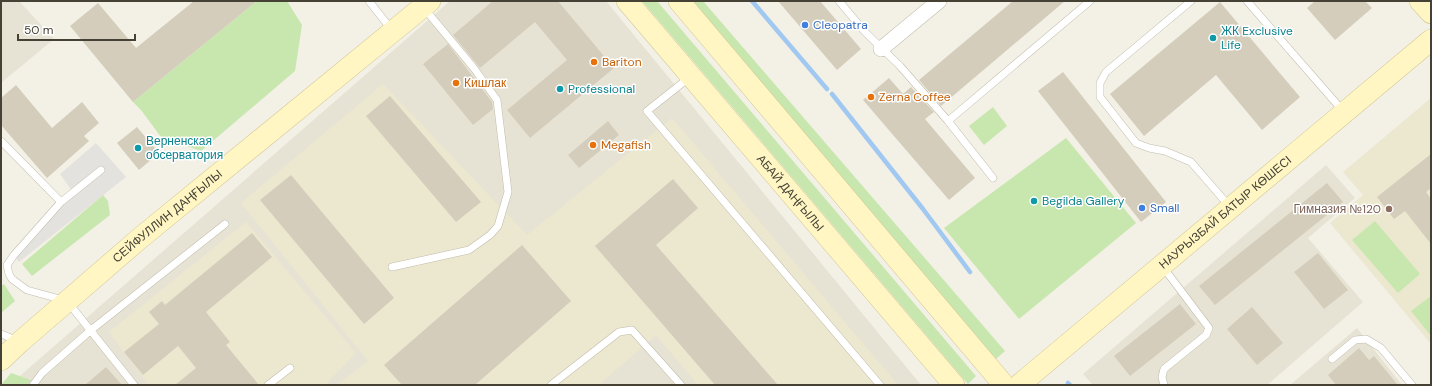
<svg xmlns="http://www.w3.org/2000/svg" width="1432" height="386" font-family="'DM Sans',sans-serif">
	<style>
		.residential { fill: #e7e3d4 }
		.education { fill: #ece7cf }
		.green { fill: #c8e7ae }
		.parking { fill: #e4e2de }
		.lines { fill: none; stroke-linecap: round; stroke-linejoin: round }
		.stream { stroke: #a1c8f0; stroke-width: 4.5 }
		.building { fill: #d4cdbb }
		.lane-casing { stroke: #c1bcab; stroke-width: 8 }
		.street-casing { stroke: #c1bcab; stroke-width: 16 }
		.secondary-casing { stroke: #d3c895; stroke-width: 22 }
		.lane { stroke: #fff; stroke-width: 7 }
		.street { stroke: #fff; stroke-width: 15 }
		.secondary { stroke: #fff6c4; stroke-width: 21 }
		.shop-dot { fill: #3f7fe0; stroke: #fff; stroke-width: 1.5 }
		.culture-dot { fill: #0f9aa8; stroke: #fff; stroke-width: 1.5 }
		.food-dot { fill: #e8710a; stroke: #fff; stroke-width: 1.5 }
		.education-dot { fill: #8d6e63; stroke: #fff; stroke-width: 1.5 }
		.labels { text-anchor: middle; stroke-width: 3; stroke-linejoin: round; paint-order: stroke }
		.shop-label { font-size: 12px; fill: #366cbe; stroke: #fff; text-anchor: start }
		.culture-label { font-size: 12px; fill: #0d838f; stroke: #fff; text-anchor: start }
		.food-label { font-size: 12px; fill: #c56008; stroke: #fff; text-anchor: start }
		.street-label { font-size: 12px; fill: #454135; stroke: #fff }
		.education-label { font-size: 12px; fill: #785e54; stroke: #fff; text-anchor: end }
	</style>
	<rect width="100%" height="100%" fill="#f3f0e6"/>
	<path class="residential" d="M 1,1 L 19,1 L 54,39 L 1,83 Z
		M 450,1 L 606,1 L 921,385 L 13,385 L 21,375 Z
		M 1326,165 L 1355,198 L 1308,238 L 1363,302 L 1267,385 L 1093,385 L 1083,374 Z
		M 1357,328 L 1402,385 L 1290,385 Z"/>
	<path class="education" d="M 383,84 L 527,235 L 672,118 L 898,385 L 698,385 L 656,335 L 599,385 L 337,385 L 368,361 L 241,203 Z
		M 1431,98 L 1431,344 L 1330,223 L 1363,195 L 1343,172 Z
		M 246,222 L 356,353 L 325,385 L 149,385 L 109,332 Z"/>
	<path class="green" d="M 257,1 L 287,1 L 302,25 L 295,71 L 201,151 L 161,137 L 141,110 L 133,102 Z
		M 642,1 L 657,1 L 976,376 L 968,384 Z
		M 679,1 L 703,1 L 1005,351 L 988,366 Z
		M 993,107 L 1007,126 L 984,145 L 969,126 Z
		M 1066,138 L 1136,223 L 1019,319 L 944,228 Z
		M 103,195 L 108,201 L 110,215 L 32,276 L 22,264 Z
		M 1375,221 L 1420,274 L 1398,293 L 1352,240 Z
		M 4,284 L 15,301 L 1,313 L 1,286 Z
		M 1431,296 L 1431,336 L 1411,311 Z
		M 11,373 L 31,380 L 27,385 L 1,385 Z"/>
	<path class="parking" d="M 96,143 L 126,177 L 19,262 L 14,255 L 73,192 L 60,174 Z"/>
	<g class="lines">
		<path class="stream" d="M 752,1 L 827,89
			M 832,94 L 923,209 L 970,272
			M 1068,383 L 1070,385"/>
	</g>
	<path class="building" d="M 194,1 L 257,1 L 133,102 L 70,26 L 98,3 L 136,48 Z
		M 493,1 L 558,1 L 614,68 L 530,138 L 507,110 L 567,60 L 535,22 L 480,68 L 453,35 Z
		M 778,1 L 820,1 L 861,49 L 837,70 Z
		M 1013,1 L 1065,1 L 941,106 L 919,80 Z
		M 1315,1 L 1365,1 L 1372,8 L 1335,40 L 1307,8 Z
		M 1220,2 L 1300,97 L 1262,130 L 1216,75 L 1144,136 L 1110,94 Z
		M 448,44 L 492,102 L 493,109 L 473,125 L 423,64 Z
		M 1063,72 L 1166,202 L 1141,222 L 1038,91 Z
		M 889,78 L 903,94 L 911,87 L 934,112 L 925,119 L 975,178 L 949,200 L 863,100 Z
		M 16,85 L 52,128 L 82,102 L 99,123 L 84,136 L 89,141 L 47,178 L 1,125 L 1,98 Z
		M 390,96 L 481,202 L 456,222 L 366,116 Z
		M 608,121 L 619,135 L 579,168 L 568,155 Z
		M 137,127 L 159,153 L 139,170 L 117,143 Z
		M 1431,154 L 1431,188 L 1426,192 L 1431,199 L 1431,244 L 1405,211 L 1394,219 L 1377,197 Z
		M 291,175 L 394,298 L 364,324 L 260,200 Z
		M 673,179 L 698,208 L 656,245 L 778,385 L 715,385 L 595,246 Z
		M 1327,183 L 1343,202 L 1215,305 L 1199,286 Z
		M 252,233 L 272,257 L 206,312 L 230,342 L 226,345 L 259,385 L 175,385 L 196,368 L 178,346 L 143,375 L 124,352 L 159,324 L 149,312 L 162,301 L 165,305 Z
		M 522,245 L 571,301 L 475,385 L 402,385 L 384,365 Z
		M 1318,253 L 1348,290 L 1324,309 L 1294,272 Z
		M 1180,304 L 1196,324 L 1130,376 L 1114,356 Z
		M 1252,307 L 1283,343 L 1257,365 L 1227,329 Z
		M 1359,348 L 1369,360 L 1374,356 L 1398,385 L 1336,385 L 1328,375 Z
		M 106,367 L 122,385 L 85,385 Z"/>
	<g class="lines">
		<defs>
			<path id="lane" d="M 369,1 L 391,29
				M 839,1 L 865,32 L 900,66 L 948,121 L 1090,1
				M 1191,1 L 1106,72 L 1100,83 L 1100,97 L 1136,143 L 1149,148 L 1165,151 L 1191,162 L 1230,207
				M 1247,1 L 1343,111
				M 690,77 L 647,111 L 880,385
				M 948,121 L 993,178
				M 1,141 L 61,202
				M 101,170 L 61,202 L 14,255 L 7,265 L 9,274 L 12,279 L 27,290 L 67,301 L 134,385
				M 392,267 L 469,250 L 490,235 L 498,226 L 508,192 L 497,100 L 473,67 L 424,8
				M 1163,267 L 1209,328 L 1206,335 L 1164,369 L 1162,377 L 1164,385
				M 1,334 L 18,341
				M 1332,359 L 1355,340 L 1366,339 L 1381,348 L 1412,385
				M 33,385 L 42,373 L 91,330 L 225,224
				M 268,385 L 290,368
				M 551,385 L 619,332 L 632,330 L 681,385"/>
			<path id="street" d="M 881,49 L 939,1"/>
			<g id="secondary">
				<path id="s1" d="M 627,1 L 954,385"/>
				<path d="M 679,1 L 1004,385"/>
				<path d="M 1420,1 L 1431,13"/>
				<path id="s2" d="M 1,360 L 20,342 L 139,239 L 430,1"/>
				<path id="s3" d="M 1019,385 L 1431,40"/>
			</g>
		</defs>
		<use href="#lane" class="lane-casing"/>
		<use href="#street" class="street-casing"/>
		<use href="#secondary" class="secondary-casing"/>
		<use href="#lane" class="lane"/>
		<use href="#street" class="street"/>
		<use href="#secondary" class="secondary"/>
	</g>
	<g class="shop-dot">
		<circle cx="805" cy="25" r="4"/>
		<circle cx="1142" cy="208" r="4"/>
	</g>
	<g class="culture-dot">
		<circle cx="1213" cy="38" r="4"/>
		<circle cx="560" cy="89" r="4"/>
		<circle cx="138" cy="148" r="4"/>
		<circle cx="1034" cy="201" r="4"/>
	</g>
	<g class="food-dot">
		<circle cx="594" cy="62" r="4"/>
		<circle cx="456" cy="83" r="4"/>
		<circle cx="871" cy="97" r="4"/>
		<circle cx="593" cy="145" r="4"/>
	</g>
	<circle class="education-dot" cx="1389" cy="209" r="4"/>
	<g class="labels">
		<g class="shop-label">
			<text x="813" y="29">Cleopatra</text>
			<text x="1150" y="212">Small</text>
		</g>
		<g class="culture-label">
			<text x="1221" y="35">ЖК Exclusive<tspan x="1221" dy="14">Life</tspan></text>
			<text x="568" y="93">Professional</text>
			<text x="146" y="145">Верненская<tspan x="146" dy="14">обсерватория</tspan></text>
			<text x="1042" y="205">Begilda Gallery</text>
		</g>
		<g class="food-label">
			<text x="602" y="66">Bariton</text>
			<text x="464" y="87">Кишлак</text>
			<text x="879" y="101">Zerna Coffee</text>
			<text x="601" y="149">Megafish</text>
		</g>
		<g class="street-label">
			<text dy="4" stroke="none"><textPath href="#s1" startOffset="252">АБАЙ ДАҢҒЫЛЫ</textPath></text>
			<text dy="4" stroke="none"><textPath href="#s3" startOffset="269">НАУРЫЗБАЙ БАТЫР КӨШЕСІ</textPath></text>
			<text dy="4" stroke="none"><textPath href="#s2" startOffset="220">СЕЙФУЛЛИН ДАҢҒЫЛЫ</textPath></text>
		</g>
		<g class="education-label">
			<text x="1381" y="213">Гимназия №120</text>
		</g>
	</g>
	<rect width="1432" height="386" fill="none" stroke="#454135" stroke-width="4"/>
	<path d="M18 34v6h117v-6" fill="none" stroke="#454135" stroke-width="2"/>
	<text x="24" y="34" font-size="12" fill="#454135" stroke="#ffffff" stroke-width="3" paint-order="stroke">50 m</text>
</svg>
